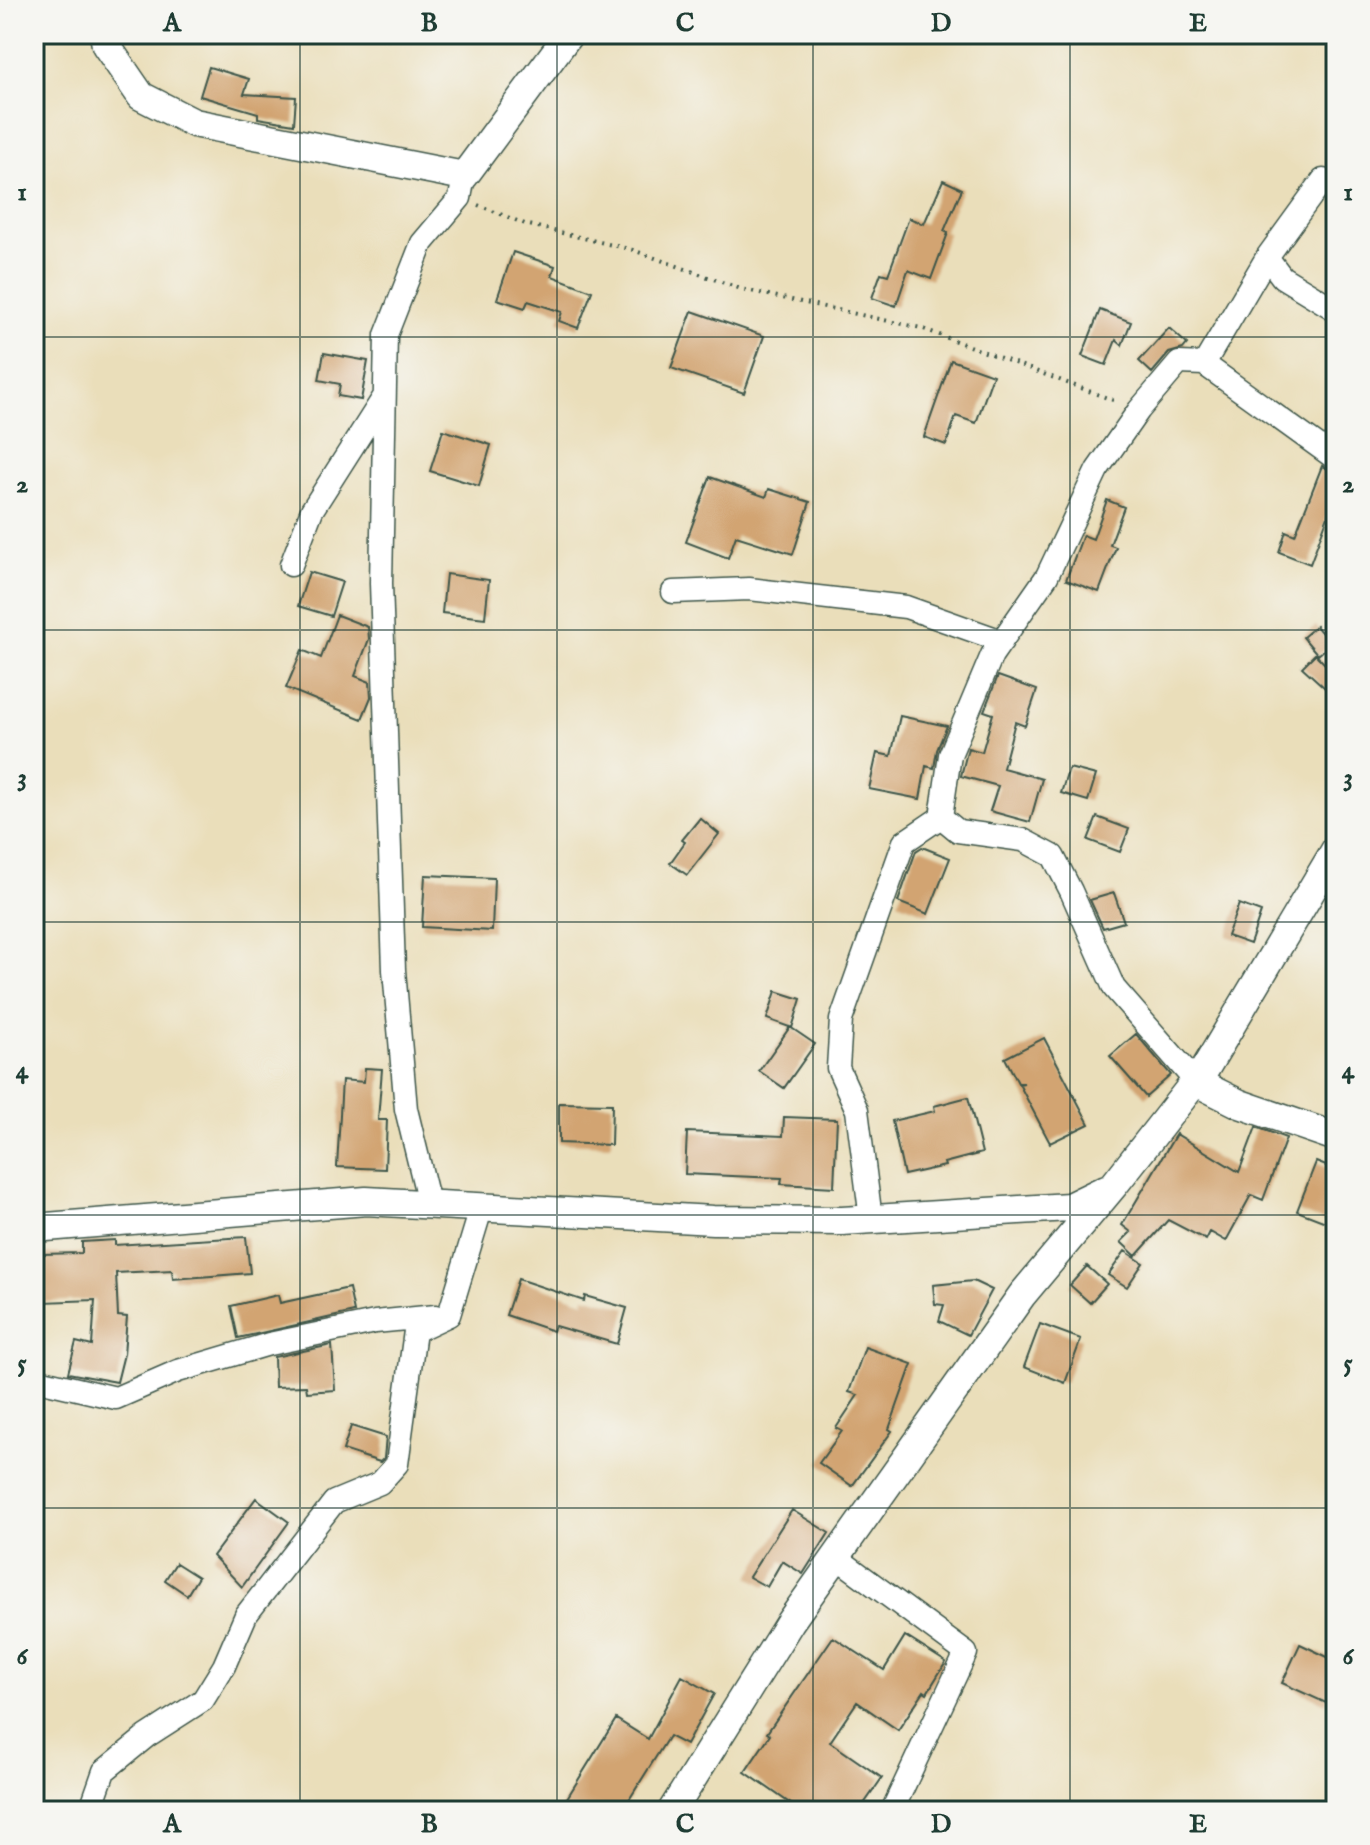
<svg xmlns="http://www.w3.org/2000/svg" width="1370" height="1845" font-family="'IM FELL English',serif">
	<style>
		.building { fill: #d2a472 }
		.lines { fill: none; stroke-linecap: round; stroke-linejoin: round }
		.minor-casing { stroke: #3d5548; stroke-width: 25 }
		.tertiary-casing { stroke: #3d5548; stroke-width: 31 }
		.path { stroke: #3d5548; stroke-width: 4; stroke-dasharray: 2 6; stroke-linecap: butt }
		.minor { stroke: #fff; stroke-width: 22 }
		.tertiary { stroke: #fff; stroke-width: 28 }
		.grid { fill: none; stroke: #1f3d34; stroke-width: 2; stroke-opacity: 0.55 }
		.neatline { fill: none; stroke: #1f3d34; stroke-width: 3 }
		.grid-label { font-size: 26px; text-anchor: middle; font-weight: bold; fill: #1f3d34 }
	</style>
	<rect width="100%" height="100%" fill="#f6f6f2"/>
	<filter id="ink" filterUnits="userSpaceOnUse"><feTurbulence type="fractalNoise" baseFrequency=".0125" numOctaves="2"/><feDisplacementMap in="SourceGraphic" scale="16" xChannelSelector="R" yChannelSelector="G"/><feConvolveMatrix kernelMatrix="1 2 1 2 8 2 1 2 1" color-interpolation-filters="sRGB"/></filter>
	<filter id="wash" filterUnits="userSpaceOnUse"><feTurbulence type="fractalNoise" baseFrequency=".006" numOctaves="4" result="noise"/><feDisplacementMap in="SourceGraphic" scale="32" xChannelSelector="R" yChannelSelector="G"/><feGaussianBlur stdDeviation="1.8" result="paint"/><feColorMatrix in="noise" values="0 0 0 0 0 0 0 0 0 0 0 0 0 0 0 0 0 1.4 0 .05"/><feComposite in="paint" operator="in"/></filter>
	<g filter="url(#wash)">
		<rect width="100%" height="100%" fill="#eadeba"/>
		<g id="blocks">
			<path class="building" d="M 209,67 L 249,79 L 244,94 L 296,97 L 294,124 L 258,118 L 258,113 L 200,96 Z
				M 943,180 L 962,189 L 944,231 L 948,233 L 931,279 L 908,270 L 896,306 L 872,298 L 881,273 L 888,275 L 909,218 L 924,224 Z
				M 513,252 L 555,266 L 552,276 L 592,291 L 578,328 L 559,321 L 562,312 L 528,301 L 525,308 L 497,299 Z
				M 1100,310 L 1131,322 L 1122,345 L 1116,340 L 1106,365 L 1082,356 Z
				M 692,311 L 764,336 L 744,393 L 671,368 Z
				M 1169,328 L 1187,344 L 1183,349 L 1169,353 L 1152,373 L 1139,361 Z
				M 324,353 L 368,361 L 361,400 L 338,396 L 340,384 L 319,380 Z
				M 951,360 L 993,375 L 976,423 L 956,416 L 946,445 L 924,437 Z
				M 443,430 L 491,445 L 479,486 L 430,471 Z
				M 1322,466 L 1336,473 L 1336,516 L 1329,513 L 1310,564 L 1279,552 L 1286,531 L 1295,535 Z
				M 710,477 L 766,497 L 769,489 L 810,502 L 793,554 L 736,536 L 728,558 L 686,542 Z
				M 1107,500 L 1124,507 L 1110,545 L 1116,547 L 1099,592 L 1066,580 L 1083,535 L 1093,539 Z
				M 309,572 L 342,582 L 331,616 L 298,606 Z
				M 446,574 L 489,580 L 485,618 L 442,613 Z
				M 337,615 L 368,627 L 369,639 L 355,676 L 370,682 L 371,697 L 362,719 L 286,688 L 302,650 L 321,658 Z
				M 1316,626 L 1331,644 L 1318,655 L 1303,637 Z
				M 1315,654 L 1336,675 L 1336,698 L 1302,667 Z
				M 998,676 L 1037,690 L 1025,726 L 1015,722 L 1003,768 L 1042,779 L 1030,822 L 990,811 L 998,786 L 961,776 L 968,748 L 982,752 L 993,714 L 984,711 Z
				M 900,716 L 947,726 L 937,750 L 934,768 L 926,766 L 920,799 L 869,789 L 877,753 L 891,756 Z
				M 1069,768 L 1096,775 L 1088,801 L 1061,793 Z
				M 1097,817 L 1129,829 L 1120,852 L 1088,840 Z
				M 700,818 L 719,834 L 687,875 L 670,863 L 685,842 L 682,840 Z
				M 922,847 L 950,858 L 928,914 L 898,902 L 916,851 Z
				M 425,875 L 494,878 L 492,931 L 422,927 Z
				M 1114,893 L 1124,922 L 1103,928 L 1090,900 Z
				M 1239,904 L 1261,912 L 1250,944 L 1227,936 Z
				M 776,991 L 801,999 L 792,1028 L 767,1019 Z
				M 790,1027 L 815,1044 L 784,1088 L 759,1071 Z
				M 1136,1034 L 1171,1075 L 1146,1097 L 1110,1056 Z
				M 1044,1038 L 1089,1124 L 1050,1143 L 1019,1084 L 1024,1083 L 1018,1083 L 1005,1058 Z
				M 365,1068 L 382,1069 L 378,1120 L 387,1120 L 385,1169 L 337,1167 L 342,1080 L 364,1082 Z
				M 968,1097 L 982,1153 L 944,1163 L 945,1166 L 904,1175 L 892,1121 L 935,1111 L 934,1106 Z
				M 559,1103 L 612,1104 L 611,1145 L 559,1143 Z
				M 784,1117 L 837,1119 L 834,1187 L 781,1184 L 782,1178 L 685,1174 L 687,1132 L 783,1136 Z
				M 1256,1127 L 1286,1138 L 1263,1200 L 1251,1195 L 1226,1241 L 1210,1232 L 1206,1240 L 1168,1220 L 1136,1256 L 1121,1242 L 1131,1232 L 1122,1225 L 1176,1134 L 1239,1172 Z
				M 1316,1162 L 1336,1170 L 1336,1226 L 1297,1211 Z
				M 246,1237 L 250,1273 L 173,1279 L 172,1270 L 116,1273 L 118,1316 L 127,1317 L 124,1354 L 117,1382 L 68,1373 L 76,1342 L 92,1346 L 95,1300 L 43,1302 L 41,1254 L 82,1253 L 82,1242 L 115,1240 L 115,1245 Z
				M 1125,1251 L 1143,1263 L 1127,1287 L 1108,1275 Z
				M 1087,1266 L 1107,1284 L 1090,1303 L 1070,1285 Z
				M 518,1279 L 584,1301 L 585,1296 L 627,1308 L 617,1344 L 555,1326 L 553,1331 L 506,1315 Z
				M 973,1281 L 992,1290 L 968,1335 L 939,1321 L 944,1305 L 935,1304 L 933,1285 Z
				M 349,1288 L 354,1312 L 238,1338 L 231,1306 L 278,1295 L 280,1303 Z
				M 1040,1324 L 1081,1339 L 1065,1383 L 1024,1367 Z
				M 332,1345 L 335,1390 L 307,1392 L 306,1386 L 275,1387 L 274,1357 Z
				M 865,1347 L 912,1364 L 889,1429 L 892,1431 L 852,1486 L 819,1463 L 842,1431 L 836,1428 L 858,1395 L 849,1392 Z
				M 351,1426 L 386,1437 L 384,1458 L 380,1462 L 343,1450 Z
				M 256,1498 L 289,1522 L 242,1587 L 213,1556 Z
				M 792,1510 L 829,1533 L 803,1574 L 782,1561 L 767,1587 L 749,1577 Z
				M 176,1563 L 198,1577 L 187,1595 L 165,1580 Z
				M 905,1636 L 946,1662 L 927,1693 L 924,1691 L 898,1730 L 857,1702 L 830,1742 L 882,1778 L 859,1811 L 801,1811 L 745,1772 L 770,1735 L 767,1733 L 833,1637 L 884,1670 Z
				M 1300,1644 L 1336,1661 L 1336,1681 L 1326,1703 L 1282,1683 Z
				M 682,1676 L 714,1694 L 686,1745 L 669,1736 L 622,1811 L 559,1811 L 616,1719 L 648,1739 Z"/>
		</g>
	</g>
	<g filter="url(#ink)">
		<use href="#blocks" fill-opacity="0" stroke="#3d5548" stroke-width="2"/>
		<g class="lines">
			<defs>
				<path id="minor" d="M 1323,180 L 1267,257 L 1282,277 L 1336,310
					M 1204,364 L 1267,257
					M 291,565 L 312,510 L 384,397
					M 673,592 L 749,589 L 906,607 L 1002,641
					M 1196,1082 L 1114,988 L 1071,891 L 1053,856 L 1023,840 L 958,831 L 941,817 L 950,755 L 992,655 L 1047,576 L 1097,470 L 1139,410 L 1179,363 L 1204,364 L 1336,459
					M 429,1203 L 406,1109 L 394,970 L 381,583 L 386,335 L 422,243 L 460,198 L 464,176
					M 871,1219 L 857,1110 L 838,1068 L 841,1020 L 904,842 L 941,817
					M 34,1379 L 116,1398 L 178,1371 L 269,1344 L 375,1322 L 436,1316
					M 836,1557 L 966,1653 L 892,1811
					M 90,1811 L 104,1771 L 147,1736 L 203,1700 L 224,1666 L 246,1615 L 334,1502 L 380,1483 L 397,1464 L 415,1331 L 449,1315 L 482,1206"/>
				<path id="tertiary" d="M 104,34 L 106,45 L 141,96 L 194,123 L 464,176 L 569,34
					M 1196,1082 L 1240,1104 L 1336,1137
					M 34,1228 L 366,1201 L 713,1220 L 842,1221 L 1069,1207 L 1106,1189
					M 672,1811 L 790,1622 L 1022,1295 L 1114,1185 L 1205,1069 L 1336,849"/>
			</defs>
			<use href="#minor" class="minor-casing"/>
			<use href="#tertiary" class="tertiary-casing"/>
			<path class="path" d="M 478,205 L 525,224 L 633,250 L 741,289 L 921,328 L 1118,402"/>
			<use href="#minor" class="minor"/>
			<use href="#tertiary" class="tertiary"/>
		</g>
	</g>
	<path class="grid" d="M 300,34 L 300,1811M 557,34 L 557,1811M 813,34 L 813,1811M 1070,34 L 1070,1811M 34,337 L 1336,337M 34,630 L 1336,630M 34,922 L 1336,922M 34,1215 L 1336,1215M 34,1508 L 1336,1508"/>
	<rect width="1370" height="1845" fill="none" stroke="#f6f6f2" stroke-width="88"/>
	<rect x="44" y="44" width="1282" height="1757" class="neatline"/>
	<g class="grid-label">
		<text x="172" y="31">A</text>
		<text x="429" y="31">B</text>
		<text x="685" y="31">C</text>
		<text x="941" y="31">D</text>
		<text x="1198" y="31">E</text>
		<text x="22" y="200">1</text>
		<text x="1348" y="200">1</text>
		<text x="22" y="492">2</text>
		<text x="1348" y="492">2</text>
		<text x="22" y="785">3</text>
		<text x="1348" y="785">3</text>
		<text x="22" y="1078">4</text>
		<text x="1348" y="1078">4</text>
		<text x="22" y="1371">5</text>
		<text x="1348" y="1371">5</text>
		<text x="22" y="1664">6</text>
		<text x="1348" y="1664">6</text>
		<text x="172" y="1832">A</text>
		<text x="429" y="1832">B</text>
		<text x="685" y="1832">C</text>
		<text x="941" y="1832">D</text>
		<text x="1198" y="1832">E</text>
	</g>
</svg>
